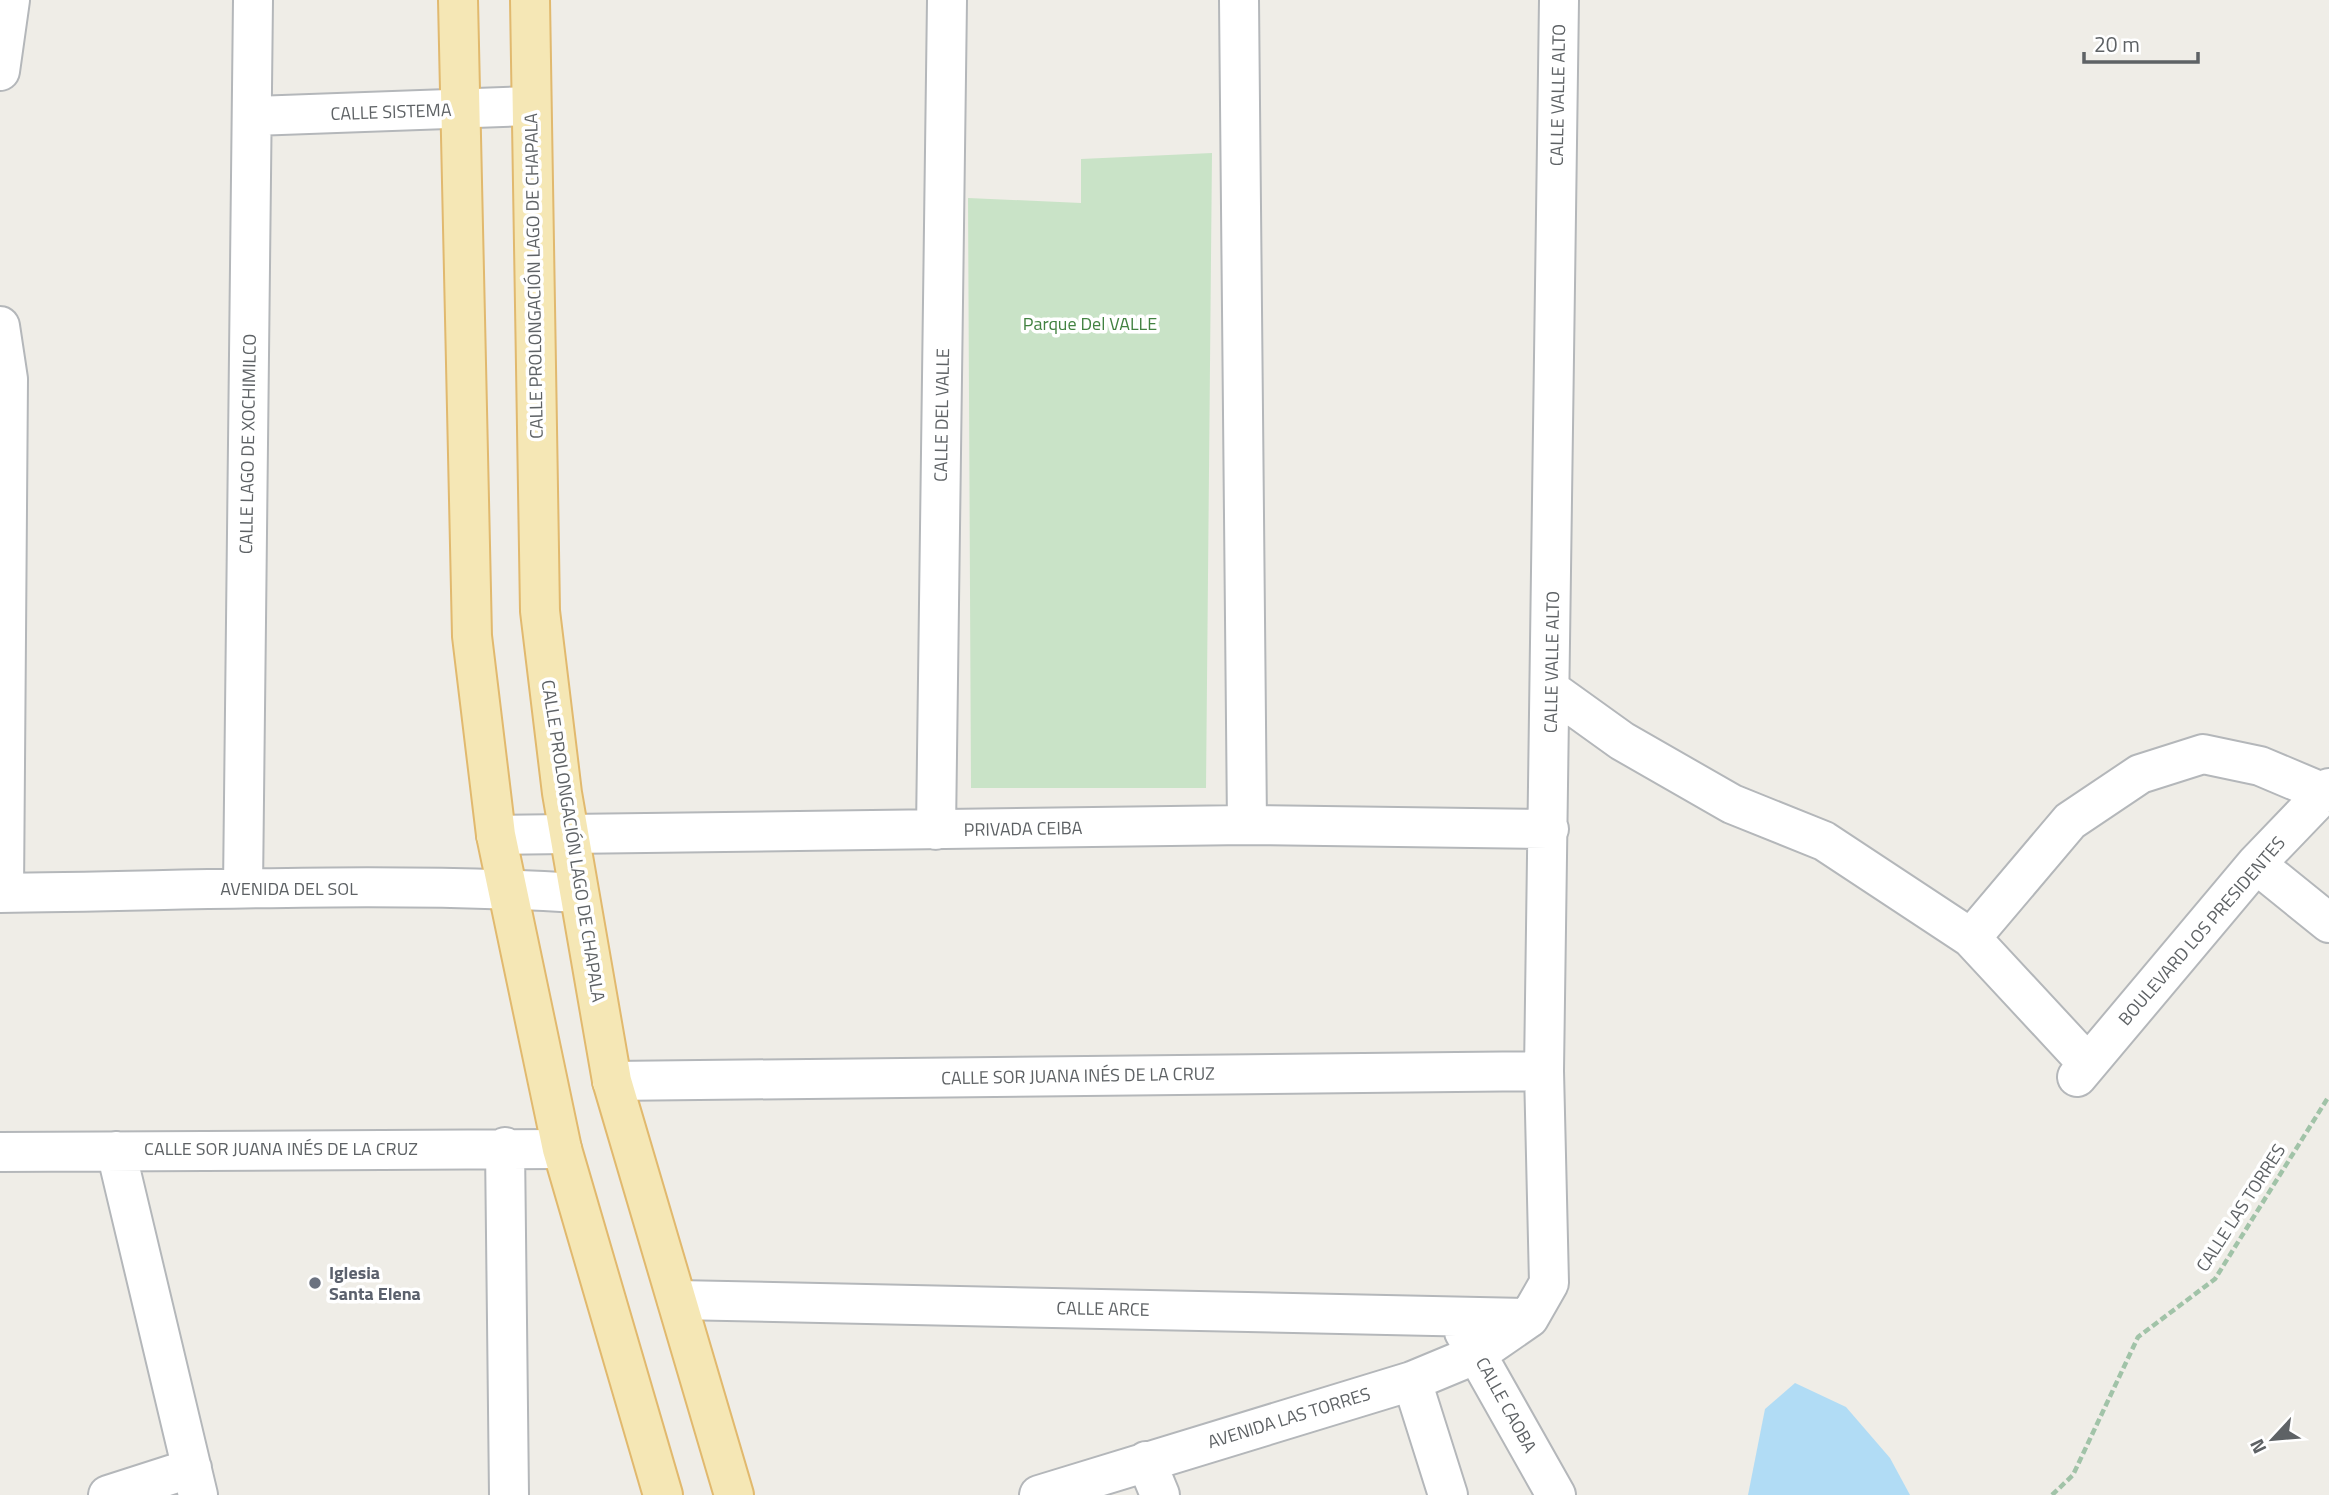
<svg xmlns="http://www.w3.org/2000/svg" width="2329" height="1495" font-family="'Titillium Web',sans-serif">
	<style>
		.green { fill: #c9e3c7 }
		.water { fill: #b1dcf5 }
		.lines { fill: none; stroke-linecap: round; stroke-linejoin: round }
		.minor-casing { stroke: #b4b7ba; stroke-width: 42 }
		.major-casing { stroke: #e1b96e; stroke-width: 42 }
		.path { stroke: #a1c3a8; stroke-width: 4.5; stroke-dasharray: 7 3.5; stroke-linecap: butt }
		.minor { stroke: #fff; stroke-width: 38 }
		.major { stroke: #f5e7b5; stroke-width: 38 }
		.worship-dot { fill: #6b7280; stroke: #fff; stroke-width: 2.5 }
		.labels { text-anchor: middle; stroke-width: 7; stroke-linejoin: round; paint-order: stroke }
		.street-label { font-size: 18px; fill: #5e6265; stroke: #fff }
		.park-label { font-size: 18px; fill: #428241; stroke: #fff }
		.worship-label { font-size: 18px; font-weight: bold; fill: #5b616d; stroke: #fff; text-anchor: start }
	</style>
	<rect width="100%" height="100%" fill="#efede7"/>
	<path class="green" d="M 1212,153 L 1206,788 L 971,788 L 968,198 L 1081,203 L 1081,159 Z"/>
	<path class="water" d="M 1795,1383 L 1846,1407 L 1890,1458 L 1910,1495 L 1748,1495 L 1765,1409 Z"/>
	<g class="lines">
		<defs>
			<path id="minor" d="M 1239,0 L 1247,825
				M 0,71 L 10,0
				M 252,116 L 531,106
				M 0,326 L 8,379 L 4,893
				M 1551,690 L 1622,741 L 1732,804 L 1824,841 L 1971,938 L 2088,1064
				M 936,830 L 947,0
				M 496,835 L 1247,825 L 1549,829
				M 2256,864 L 2329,923
				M 243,888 L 253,0
				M 0,893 C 193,891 386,881 578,893
				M 1971,938 L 2070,821 L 2140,774 L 2203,754 L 2260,766 L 2324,793
				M 2077,1077 L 2256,864 L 2329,788
				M 612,1081 L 1544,1071
				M 505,1147 L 509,1495
				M 116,1151 L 198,1495
				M 0,1152 L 562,1149
				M 677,1300 L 1529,1318
				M 1464,1332 L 1556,1495
				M 1412,1381 L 1448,1495
				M 1146,1461 L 1160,1495
				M 108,1495 L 192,1468
				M 1039,1495 L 1412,1381 L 1477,1354 L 1529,1318 L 1549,1283 L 1544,1071 L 1559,0"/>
			<path id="major" d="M 458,0 L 472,636 L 496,835 L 562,1149 L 663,1495
				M 530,0 L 540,611 L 562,793 L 612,1081 L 734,1495"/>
		</defs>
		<use href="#minor" class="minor-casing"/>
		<use href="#major" class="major-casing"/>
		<path class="path" d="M 2052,1495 L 2073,1475 L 2138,1337 L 2215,1279 L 2329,1096"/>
		<use href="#minor" class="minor"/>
		<use href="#major" class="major"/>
	</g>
	<circle class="worship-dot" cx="315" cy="1283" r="7"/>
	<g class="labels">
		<g class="street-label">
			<text transform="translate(1558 95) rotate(-89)" y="6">CALLE VALLE ALTO</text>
			<text transform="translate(391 112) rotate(-2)" y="6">CALLE SISTEMA</text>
			<text transform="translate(534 276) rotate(-91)" y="6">CALLE PROLONGACIÓN LAGO DE CHAPALA</text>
			<text transform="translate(942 415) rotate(-89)" y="6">CALLE DEL VALLE</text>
			<text transform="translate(248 444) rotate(-89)" y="6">CALLE LAGO DE XOCHIMILCO</text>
			<text transform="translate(1552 662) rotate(-89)" y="6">CALLE VALLE ALTO</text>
			<text transform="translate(1023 829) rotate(-1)" y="6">PRIVADA CEIBA</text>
			<text transform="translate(573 841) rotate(81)" y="6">CALLE PROLONGACIÓN LAGO DE CHAPALA</text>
			<text x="289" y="895">AVENIDA DEL SOL</text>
			<text transform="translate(2202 931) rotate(-49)" y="6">BOULEVARD LOS PRESIDENTES</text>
			<text transform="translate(1078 1076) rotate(-1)" y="6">CALLE SOR JUANA INÉS DE LA CRUZ</text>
			<text x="281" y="1155">CALLE SOR JUANA INÉS DE LA CRUZ</text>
			<text transform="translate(2241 1208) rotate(-57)" y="6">CALLE LAS TORRES</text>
			<text transform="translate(1103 1309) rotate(1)" y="6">CALLE ARCE</text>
			<text transform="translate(1506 1405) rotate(61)" y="6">CALLE CAOBA</text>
			<text transform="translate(1289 1418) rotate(-17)" y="6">AVENIDA LAS TORRES</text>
		</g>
		<g class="park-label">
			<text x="1090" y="330">Parque Del VALLE</text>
		</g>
		<g class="worship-label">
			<text x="329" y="1279">Iglesia<tspan x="329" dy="21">Santa Elena</tspan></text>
		</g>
	</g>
	<g transform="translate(2273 1439) rotate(244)" stroke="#ffffff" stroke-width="5" paint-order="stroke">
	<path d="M0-5L12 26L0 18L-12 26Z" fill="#5e6265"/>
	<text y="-10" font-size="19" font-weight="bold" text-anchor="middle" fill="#5e6265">N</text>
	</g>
	<path d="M2084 52v10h114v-10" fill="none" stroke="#5e6265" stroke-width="3.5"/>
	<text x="2094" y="52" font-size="21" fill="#5e6265" stroke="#ffffff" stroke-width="5" paint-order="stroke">20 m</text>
</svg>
